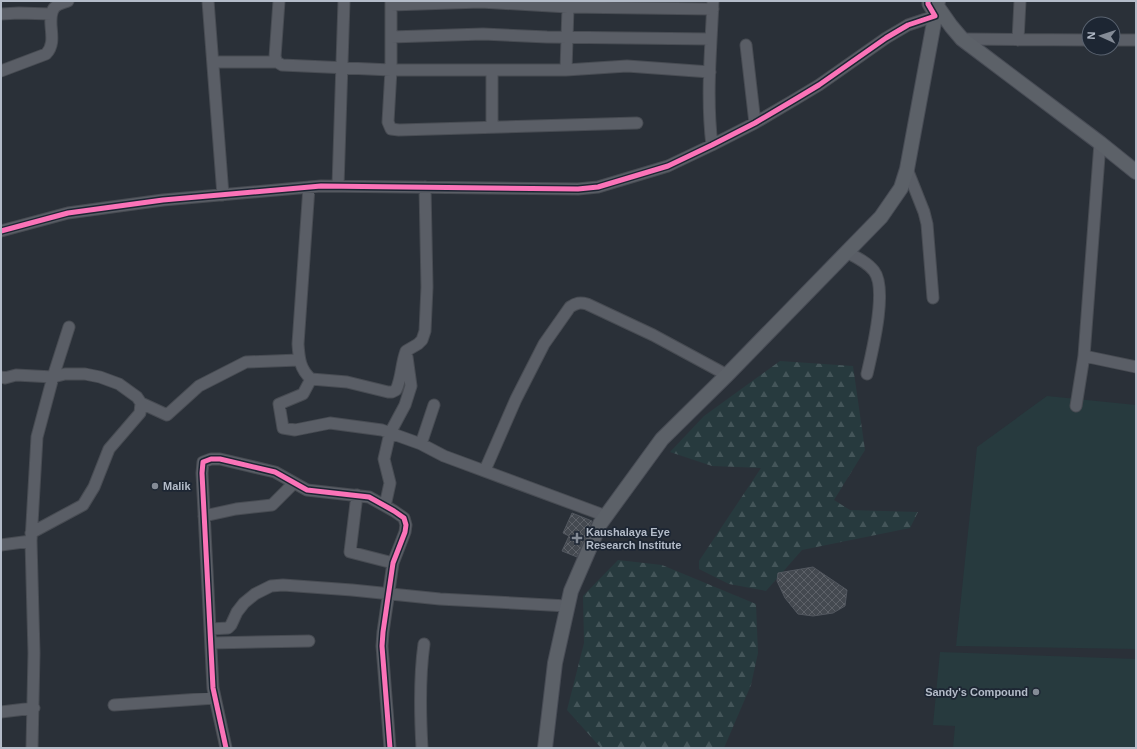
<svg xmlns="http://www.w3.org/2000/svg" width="1137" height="749" font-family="Arial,sans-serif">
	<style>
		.forest { fill: url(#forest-firs) }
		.pitch { fill: #273a3e }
		.building { fill: url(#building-cross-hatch); stroke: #52575f }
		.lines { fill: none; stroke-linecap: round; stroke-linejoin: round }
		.minor-casing { stroke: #484c53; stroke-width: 13 }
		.major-casing { stroke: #484c55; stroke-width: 16 }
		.minor { stroke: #5a5e66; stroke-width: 11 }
		.major { stroke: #5c6168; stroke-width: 14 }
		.cycleway-casing { stroke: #1d2633; stroke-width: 8 }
		.cycleway { stroke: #fb73b8; stroke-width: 5 }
		.poi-dot { fill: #848b96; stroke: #1d2633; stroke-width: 1.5 }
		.labels { text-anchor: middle; stroke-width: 3.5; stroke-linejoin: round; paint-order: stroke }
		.poi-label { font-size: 11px; font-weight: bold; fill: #b4bcc9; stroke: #1d2633; text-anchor: start }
	</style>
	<defs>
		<pattern id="forest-firs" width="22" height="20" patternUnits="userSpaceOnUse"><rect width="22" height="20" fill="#273a3e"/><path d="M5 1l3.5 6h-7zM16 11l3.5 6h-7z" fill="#445559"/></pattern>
		<pattern id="building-cross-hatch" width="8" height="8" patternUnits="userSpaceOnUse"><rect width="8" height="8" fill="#444950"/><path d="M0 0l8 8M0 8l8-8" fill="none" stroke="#5d6168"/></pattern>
	</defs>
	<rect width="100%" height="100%" fill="#2a3038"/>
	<path class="forest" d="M 780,361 L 853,366 L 865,450 L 834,500 L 850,510 L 918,512 L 910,528 L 802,550 L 766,591 L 729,584 L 699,569 L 699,561 L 761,468 L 712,466 L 670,452 L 704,416 Z
		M 618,560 L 662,565 L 756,604 L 758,653 L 751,685 L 724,748 L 601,748 L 567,710 L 584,643 L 583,596 Z"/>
	<path class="pitch" d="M 1047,396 L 1136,405 L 1136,649 L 956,646 L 977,447 Z
		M 940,652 L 1136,659 L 1136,748 L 953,748 L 955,726 L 933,725 Z"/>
	<path class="building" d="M 572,513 L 592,521 L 577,557 L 562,551 L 569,536 L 563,533 Z
		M 813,567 L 847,590 L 845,606 L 833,613 L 813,616 L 798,614 L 785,598 L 777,581 L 778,573 Z"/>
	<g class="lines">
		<defs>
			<path id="minor" d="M 208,1 L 223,195
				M 279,1 L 275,57 L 277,62 L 282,65 L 391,70 L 566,70 L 627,66 L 710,72
				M 391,1 L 391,70 L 388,122 L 391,129 L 399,130 L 637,123
				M 391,5 L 481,2 L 568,7 L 566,70
				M 568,7 L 713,9
				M 1,14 L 19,13 L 51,14
				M 391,37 L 483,34 L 547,37 L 711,39
				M 962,39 L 1089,40
				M 1018,40 L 1020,1
				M 1113,40 L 1136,40
				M 746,45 L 755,123
				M 213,62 L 277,62
				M 1,71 L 46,54 C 59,41 45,21 54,8 C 57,4 63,3 68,1
				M 492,127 L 492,70
				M 1100,143 L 1084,356 L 1136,367
				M 712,145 C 706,97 711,49 713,1
				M 907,169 L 924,212 L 927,224 L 933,298
				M 338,186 L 344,1
				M 309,187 L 298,344 C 299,359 300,369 311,379 L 347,382 L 388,392 L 392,392 L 396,390 C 402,377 401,364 406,351 L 418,344 L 422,340 L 425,331 L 427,287 L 425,187
				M 1,231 L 68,213 L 163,200 L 321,186 L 578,189 L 598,187 L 668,166 L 712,145 L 755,123 L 794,100 L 819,85 L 886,38 L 908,25 L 935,16 L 928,4 L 928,1
				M 846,252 C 856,257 867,262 874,271 C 888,289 872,352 867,374
				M 1,377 L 5,378 L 16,375 L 53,377 L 65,374 L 85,374 L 100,377 L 119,384 L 137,397 L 141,403 L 140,413 L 109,449 L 94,487 L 83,505 L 31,533
				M 311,379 L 303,394 L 279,404 L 283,428 L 295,430 L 330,423 L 382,430 L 421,444 L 444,456 L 606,516
				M 141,403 L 167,415 L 199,386 L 246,362 L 299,360
				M 1076,406 L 1084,356
				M 421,444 L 434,405
				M 485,470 L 516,399 L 544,344 L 570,307 C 576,303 580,302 587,304 L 653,335 L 727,375
				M 357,495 L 350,552 L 393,563
				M 385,506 L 390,483 L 384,459 L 390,433 L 405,405 L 411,386 L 407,357
				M 204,516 L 236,509 L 272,505 L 294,483
				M 1,545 L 31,541
				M 210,629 L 228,628 L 231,625 L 237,612 L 244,603 L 255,594 L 271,586 L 283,585 L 352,590 L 440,599 L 567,606
				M 211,643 L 309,641
				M 114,705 L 215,698
				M 1,712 L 34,708
				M 32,748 L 34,653 L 31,541 L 37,437 L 53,377 L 69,327
				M 226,748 L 213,688 L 202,473 L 203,462 L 211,459 L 220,459 L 275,472 L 307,490 L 369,497 L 394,511 L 404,518 L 406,525 L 405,532 L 393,563 L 383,632 L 382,646 L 390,748
				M 422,748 C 420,713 419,679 424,644"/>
			<path id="major" d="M 938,1 L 937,6 L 951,26 L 962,39 L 1100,143 L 1136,172
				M 545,748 L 555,663 L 571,591 L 600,524 L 662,439 L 727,375 L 881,217 L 901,188 L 907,169 L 937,6"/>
		</defs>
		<use href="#minor" class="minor-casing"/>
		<use href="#major" class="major-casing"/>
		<use href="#minor" class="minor"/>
		<use href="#major" class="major"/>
		<defs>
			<path id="cycleway" d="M 1,231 L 68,213 L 163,200 L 321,186 L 578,189 L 598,187 L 668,166 L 712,145 L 755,123 L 794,100 L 819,85 L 886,38 L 908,25 L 935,16 L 928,4 L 928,1
				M 226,748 L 213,688 L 202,473 L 203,462 L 211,459 L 220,459 L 275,472 L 307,490 L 369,497 L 394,511 L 404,518 L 406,525 L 405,532 L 393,563 L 383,632 L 382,646 L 390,748"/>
		</defs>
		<use href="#cycleway" class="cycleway-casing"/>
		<use href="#cycleway" class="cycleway"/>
	</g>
	<g class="poi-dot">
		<circle cx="155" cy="486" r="4"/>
		<path d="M575 532h4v4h4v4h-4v4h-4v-4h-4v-4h4z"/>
		<circle cx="1036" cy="692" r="4"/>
	</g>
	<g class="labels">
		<g class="poi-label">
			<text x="163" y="490">Malik</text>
			<text x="586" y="536">Kaushalaya Eye<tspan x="586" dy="13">Research Institute</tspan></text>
			<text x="1028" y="696" text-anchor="end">Sandy's Compound</text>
		</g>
	</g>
	<rect width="1137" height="749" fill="none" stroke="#b4bcc9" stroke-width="4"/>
	<g transform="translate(1101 36) rotate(273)"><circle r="19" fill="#1d2633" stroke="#59626f"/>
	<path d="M0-3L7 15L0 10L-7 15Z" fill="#848b96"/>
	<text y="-6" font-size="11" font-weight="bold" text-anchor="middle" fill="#b4bcc9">N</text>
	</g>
</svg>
